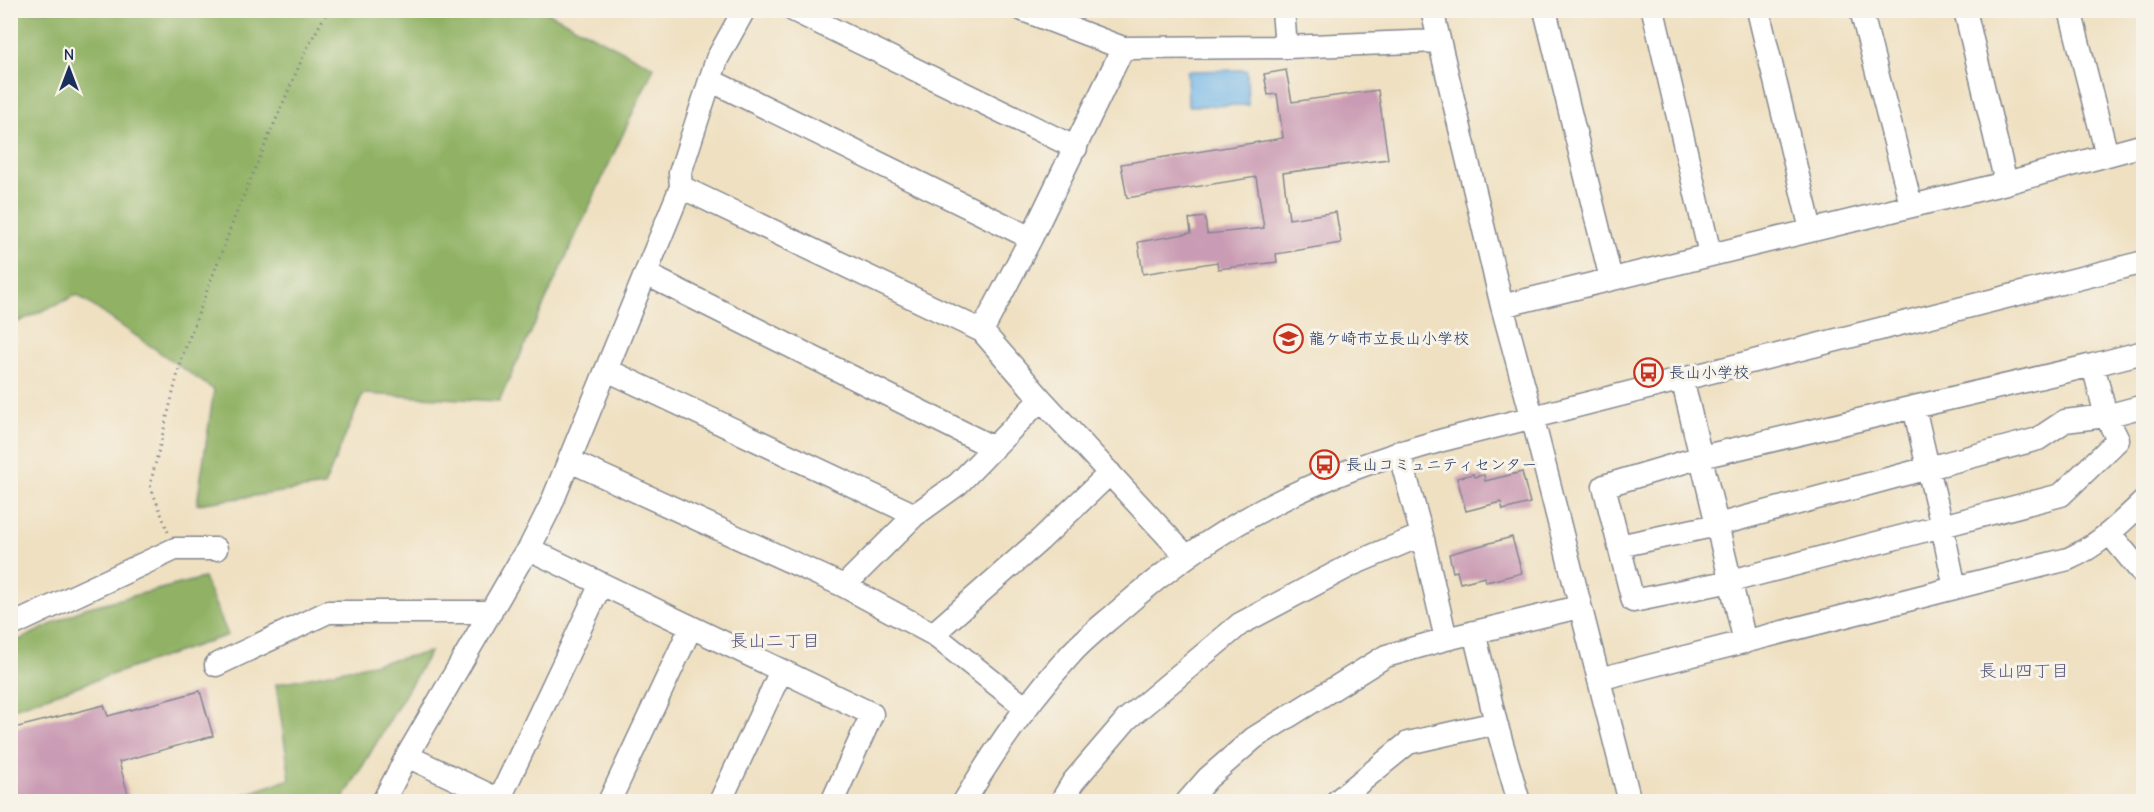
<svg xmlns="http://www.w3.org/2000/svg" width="2154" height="812" font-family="'Comic Neue','Klee One',sans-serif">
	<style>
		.forest { fill: #91b265; stroke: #567062; stroke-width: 1.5 }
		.water { fill: #71b6e7; stroke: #4672a2; stroke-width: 1.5 }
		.building { fill: #ca9bb4 }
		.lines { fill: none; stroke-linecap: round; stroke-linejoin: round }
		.minor-casing { stroke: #858890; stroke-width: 25 }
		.path { stroke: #858890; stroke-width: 3; stroke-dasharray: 1.5 4.5; stroke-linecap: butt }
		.minor { stroke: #fff; stroke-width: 22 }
		.labels { text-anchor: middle; stroke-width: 6; stroke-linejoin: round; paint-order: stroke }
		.poi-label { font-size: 16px; fill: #1b2f5e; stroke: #f7f3e8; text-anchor: start }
		.neighbourhood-label { font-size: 18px; fill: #58557c; stroke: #f7f3e8 }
	</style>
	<rect width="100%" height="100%" fill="#f7f3e8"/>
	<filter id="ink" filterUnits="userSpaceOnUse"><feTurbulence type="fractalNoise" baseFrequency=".0167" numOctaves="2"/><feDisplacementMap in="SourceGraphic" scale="12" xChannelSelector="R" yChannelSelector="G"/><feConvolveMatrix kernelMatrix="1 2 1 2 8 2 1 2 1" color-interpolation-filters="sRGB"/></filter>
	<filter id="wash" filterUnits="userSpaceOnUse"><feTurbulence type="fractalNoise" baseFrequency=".008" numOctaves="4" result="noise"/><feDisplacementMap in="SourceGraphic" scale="24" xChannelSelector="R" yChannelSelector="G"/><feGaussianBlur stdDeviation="1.35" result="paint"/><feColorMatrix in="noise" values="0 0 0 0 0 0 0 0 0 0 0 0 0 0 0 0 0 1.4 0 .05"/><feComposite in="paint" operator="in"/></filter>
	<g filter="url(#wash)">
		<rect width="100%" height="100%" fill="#efe0c1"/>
		<path class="forest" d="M 10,11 L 545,11 L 654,67 L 499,401 L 363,394 L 324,486 L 197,504 L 214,390 L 77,295 L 11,325 Z
			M 204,578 L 228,635 L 11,709 L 11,644 L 85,608 Z
			M 430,652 L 342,801 L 225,801 L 290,779 L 276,684 Z"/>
		<path class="water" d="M 1247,70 L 1248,105 L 1188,106 L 1187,71 Z"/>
		<g id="blocks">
			<path class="building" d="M 1286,70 L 1292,102 L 1378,90 L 1388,159 L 1283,173 L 1289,219 L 1336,212 L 1341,243 L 1276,254 L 1277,262 L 1218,269 L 1217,262 L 1143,274 L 1138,242 L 1191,233 L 1189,219 L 1205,217 L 1207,234 L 1264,228 L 1256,177 L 1127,198 L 1121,164 L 1283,138 L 1277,94 L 1268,95 L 1264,74 Z
				M 1522,472 L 1530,503 L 1503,510 L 1501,502 L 1466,511 L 1457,478 L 1473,474 L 1474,477 L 1484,475 L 1485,481 Z
				M 1512,537 L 1522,573 L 1486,582 L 1485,577 L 1460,583 L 1457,571 L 1453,572 L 1449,554 Z
				M 200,691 L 213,736 L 119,762 L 130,801 L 15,801 L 10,784 L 10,729 L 104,705 L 108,716 Z"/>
		</g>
	</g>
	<g filter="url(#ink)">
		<use href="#blocks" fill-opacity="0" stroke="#858890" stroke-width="1.5"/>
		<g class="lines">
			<defs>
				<path id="minor" d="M 793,10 L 1076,148
					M 1023,10 L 1123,48 L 1286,47 L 1438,41
					M 1283,10 L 1286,47
					M 1432,10 L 1502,306 L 1532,416 L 1630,802
					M 1545,10 L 1611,279
					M 1653,10 L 1710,254
					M 1758,10 L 1811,230
					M 1861,10 L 1911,205
					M 1965,10 L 2006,183
					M 2070,10 L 2107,155
					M 1123,48 L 1031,238 L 982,331 L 1041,399 L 1186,556
					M 710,80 L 1031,238
					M 681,187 L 982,331
					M 646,274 L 994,448
					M 1502,306 L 2006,183 L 2144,145
					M 607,370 L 915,515
					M 1682,378 L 1745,642
					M 1914,407 L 1928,468 L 2038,439 L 2065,421 L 2106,416 L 2144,406
					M 1399,452 L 1422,535 L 1446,639
					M 570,461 L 844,586 L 933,634 L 1026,708
					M 2110,534 L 2144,575
					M 1619,546 L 1717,525 L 1928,468 L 1942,526 L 2061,495 L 2118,440 L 2106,416 L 2093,365 L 2144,352
					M 529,549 L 872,714 L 832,802
					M 844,586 L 915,515 L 958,484 L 1041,399
					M 1955,588 L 1942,526 L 1731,581 L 1633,601 L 1604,486 L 1701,457 L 2093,365
					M 10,626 L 175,549 L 216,549
					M 1474,632 L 1496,723 L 1519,802
					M 933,634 L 1040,540 L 1110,473
					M 216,665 L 328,612 L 491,612
					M 1599,679 L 2068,559 C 2098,546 2120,524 2144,501
					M 407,756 L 504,802
					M 499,800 L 601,584
					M 383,802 L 407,756 L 519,563 L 529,549 L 550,507 L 681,187 L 680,173 L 717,59 L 744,10
					M 609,802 L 691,627
					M 720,802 L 781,671
					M 964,802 C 995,749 1029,700 1070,655 C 1085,638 1104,624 1121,609 C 1220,522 1316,475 1443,440 L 2144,262
					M 1061,802 L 1073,782 L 1127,719 L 1240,624 L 1353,564 L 1422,535
					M 1187,802 L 1208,778 L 1254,738 L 1386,656 L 1446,639 L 1579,607
					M 1336,802 L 1408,743 L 1496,723"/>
			</defs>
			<use href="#minor" class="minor-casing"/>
			<path class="path" d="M 168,532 L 150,485 L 182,357 L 239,206 L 305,52 L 328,10"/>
			<use href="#minor" class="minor"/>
		</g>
	</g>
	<defs>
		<symbol id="school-ring" viewBox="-11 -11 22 22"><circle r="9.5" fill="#f7f3e8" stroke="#c8321e" stroke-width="1.5"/><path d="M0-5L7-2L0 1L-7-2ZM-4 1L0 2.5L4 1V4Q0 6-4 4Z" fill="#c8321e"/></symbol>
		<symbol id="bus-ring" viewBox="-11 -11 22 22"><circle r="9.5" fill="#f7f3e8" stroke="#c8321e" stroke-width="1.5"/><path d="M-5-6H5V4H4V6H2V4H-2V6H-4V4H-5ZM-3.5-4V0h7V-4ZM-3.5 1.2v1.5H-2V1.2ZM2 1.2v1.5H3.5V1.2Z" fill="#c8321e"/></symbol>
	</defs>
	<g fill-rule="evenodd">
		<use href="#school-ring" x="1272" y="322" width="33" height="33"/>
		<use href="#bus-ring" x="1632" y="356" width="33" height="33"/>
		<use href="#bus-ring" x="1308" y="448" width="33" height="33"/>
	</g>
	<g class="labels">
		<g class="poi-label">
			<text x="1309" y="344">龍ケ崎市立長山小学校</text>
			<text x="1669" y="378">長山小学校</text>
			<text x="1346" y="470">長山コミュニティセンター</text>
		</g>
		<g class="neighbourhood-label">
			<text x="775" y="647">長山二丁目</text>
			<text x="2024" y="677">長山四丁目</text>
		</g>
	</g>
	<rect width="2154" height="812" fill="none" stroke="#f7f3e8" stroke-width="36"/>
	<g transform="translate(69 69)" stroke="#f7f3e8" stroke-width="4.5" paint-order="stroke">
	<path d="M0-4.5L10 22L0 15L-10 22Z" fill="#1b2f5e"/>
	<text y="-9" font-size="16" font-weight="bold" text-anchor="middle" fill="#1b2f5e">N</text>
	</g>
</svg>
